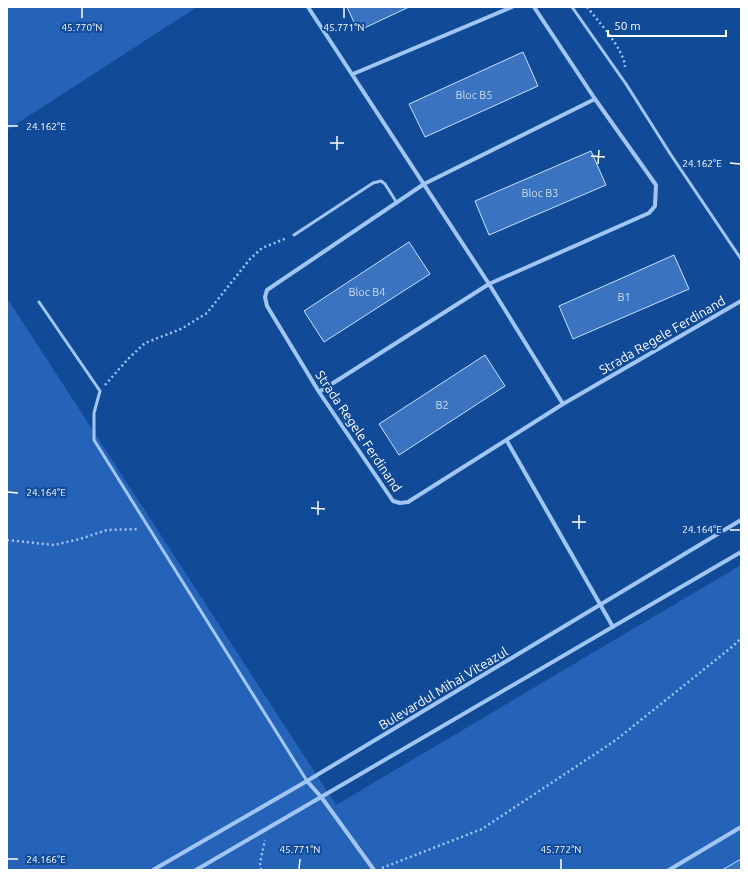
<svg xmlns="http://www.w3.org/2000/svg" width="748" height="877" font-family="Ubuntu,sans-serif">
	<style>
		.green { fill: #2463b7 }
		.building { fill: #3a73c0; stroke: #cae1fe }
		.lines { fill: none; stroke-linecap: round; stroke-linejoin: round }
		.path { stroke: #a2c6f4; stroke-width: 2.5; stroke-dasharray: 2 3; stroke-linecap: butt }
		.lane { stroke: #a2c6f4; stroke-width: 3 }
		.street { stroke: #a2c6f4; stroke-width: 4 }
		.ticks { fill: none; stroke: #fff; stroke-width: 1.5 }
		.labels { text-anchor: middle; stroke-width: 4; stroke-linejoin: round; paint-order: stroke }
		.number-label { font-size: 11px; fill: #cedcef }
		.street-label { font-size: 13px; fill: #fff; stroke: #114a97 }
		.ticks-label { font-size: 10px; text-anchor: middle; fill: #fff; stroke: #114a97; stroke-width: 4; stroke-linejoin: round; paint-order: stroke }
	</style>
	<rect width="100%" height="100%" fill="#114a97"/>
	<path class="green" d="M 7,7 L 197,7 L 7,130 Z
		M 7,298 L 336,805 L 741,565 L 741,870 L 7,870 Z"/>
	<path class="building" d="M 347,7 L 409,7 L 358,31 Z
		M 523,52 L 538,86 L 425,137 L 409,104 Z
		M 591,151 L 606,185 L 489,235 L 475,201 Z
		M 409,242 L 430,274 L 324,342 L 304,311 Z
		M 674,255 L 689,289 L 573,339 L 559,306 Z
		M 485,355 L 505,386 L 399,455 L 379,424 Z
		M 741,859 L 741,870 L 722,870 Z"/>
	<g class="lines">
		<path class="path" d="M 587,7 C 598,21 624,49 625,67
			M 105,385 L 128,359 L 145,343 L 181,329 L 207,313 L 250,259 L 262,248 L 287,238
			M 7,540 L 54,545 L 80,539 L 107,530 L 139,529
			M 382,868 L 482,829 L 616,740 L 733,646 L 741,638
			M 261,870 L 260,863 L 265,840"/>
		<path class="lane" d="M 572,7 L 626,84 L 671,155 L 741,259
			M 294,235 L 373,183 L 381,181 L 385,184 L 397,203
			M 39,302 L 100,391 L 94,413 L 94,440 L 307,781"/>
		<path class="street" d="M 308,7 L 489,284 L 563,404
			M 353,74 L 512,7
			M 595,99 L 424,184 L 267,290 L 265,297 L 267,306 L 319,392 L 393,501 L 400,503 L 408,502 L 563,404 L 741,301
			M 319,392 L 489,284 L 649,213 L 655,206 L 656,185 L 595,99 L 534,7
			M 507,441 L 613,627
			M 307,781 L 322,798 L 374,870
			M 153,870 L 307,781 L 741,520
			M 196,870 L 741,552
			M 669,870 L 741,827"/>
	</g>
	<path class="ticks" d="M 82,18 L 82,8M 344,18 L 344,8M 8,126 L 18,126M 330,143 L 344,143M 337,150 L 337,136M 591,156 L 605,157M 730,163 L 740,164M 598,164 L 599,150M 8,492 L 18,493M 311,508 L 325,509M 318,515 L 318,501M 572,522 L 586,522M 579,529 L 579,515M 730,530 L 740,530M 8,859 L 18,859M 299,869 L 300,859M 561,869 L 561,859"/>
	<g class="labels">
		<g class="number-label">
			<text x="474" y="99">Bloc B5</text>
			<text x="540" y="197">Bloc B3</text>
			<text x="367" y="296">Bloc B4</text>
			<text x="624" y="301">B1</text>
			<text x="442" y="409">B2</text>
		</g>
		<g class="street-label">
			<text transform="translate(662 335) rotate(-30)" y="5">Strada Regele Ferdinand</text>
			<text transform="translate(359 431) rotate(56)" y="5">Strada Regele Ferdinand</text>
			<text transform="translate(443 688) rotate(-31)" y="5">Bulevardul Mihai Viteazul</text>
		</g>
	</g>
	<g class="ticks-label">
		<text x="82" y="31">45.770°N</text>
		<text x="344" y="31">45.771°N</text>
		<text x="46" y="130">24.162°E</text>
		<text x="702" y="167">24.162°E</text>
		<text x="46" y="496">24.164°E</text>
		<text x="702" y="533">24.164°E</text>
		<text x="300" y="853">45.771°N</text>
		<text x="561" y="853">45.772°N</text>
		<text x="46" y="863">24.166°E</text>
	</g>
	<rect width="748" height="877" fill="none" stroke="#ffffff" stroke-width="16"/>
	<path d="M608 30v6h118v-6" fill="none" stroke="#ffffff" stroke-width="2"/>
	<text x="614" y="30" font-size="12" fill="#ffffff" stroke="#114a97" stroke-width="3" paint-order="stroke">50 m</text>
</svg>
